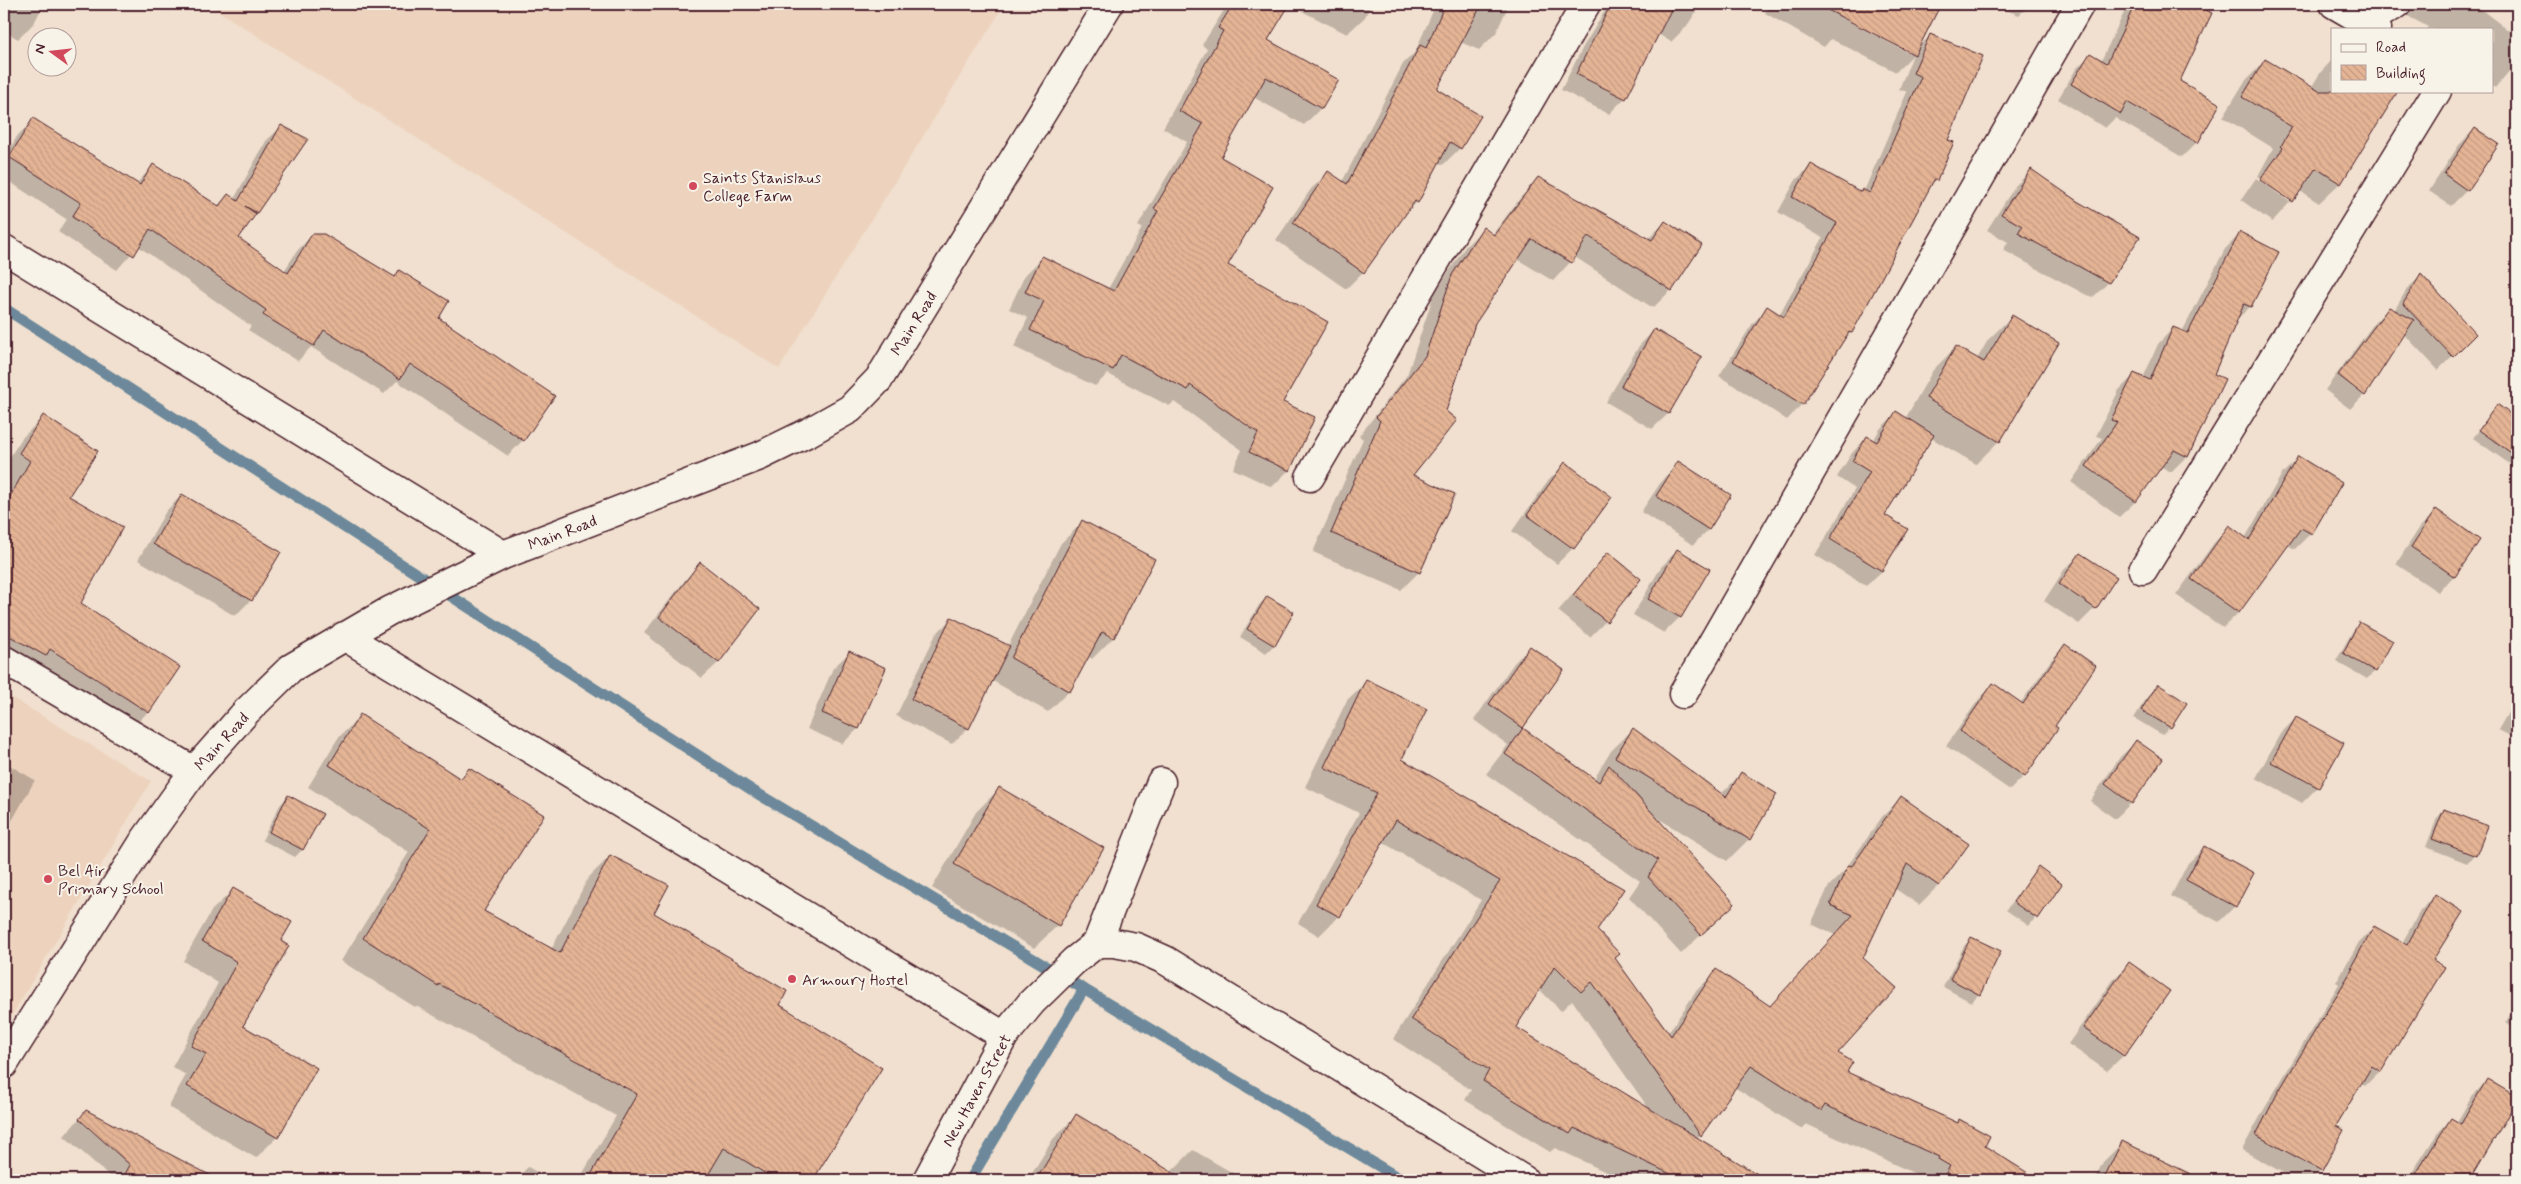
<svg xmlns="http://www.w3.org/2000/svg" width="2521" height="1184" font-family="Mynerve,sans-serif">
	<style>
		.built { fill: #edd3be }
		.shadow { fill: #0003; fill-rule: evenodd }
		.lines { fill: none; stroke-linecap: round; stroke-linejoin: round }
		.stream { stroke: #6c889a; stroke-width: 11 }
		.building { fill: url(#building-back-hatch); stroke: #4a1f2b }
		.street-casing { stroke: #4a1f2b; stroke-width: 31 }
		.street { stroke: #f7f3e8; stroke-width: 28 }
		.poi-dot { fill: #d1495b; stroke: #f7f3e8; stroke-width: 2 }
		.labels { text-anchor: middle; stroke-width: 4; stroke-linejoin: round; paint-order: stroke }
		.poi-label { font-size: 16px; fill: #4a1f2b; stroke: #f7f3e8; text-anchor: start }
		.street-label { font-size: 16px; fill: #4a1f2b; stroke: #f7f3e8 }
	</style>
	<defs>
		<pattern id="building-back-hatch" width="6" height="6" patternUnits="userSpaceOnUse" patternTransform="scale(1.25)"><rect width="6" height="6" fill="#e4b495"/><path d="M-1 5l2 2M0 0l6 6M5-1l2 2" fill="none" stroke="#c59a81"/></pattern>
	</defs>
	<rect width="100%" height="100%" fill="#f1e0cf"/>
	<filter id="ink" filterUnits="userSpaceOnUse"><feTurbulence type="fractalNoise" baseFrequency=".02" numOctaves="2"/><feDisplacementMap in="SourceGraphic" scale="10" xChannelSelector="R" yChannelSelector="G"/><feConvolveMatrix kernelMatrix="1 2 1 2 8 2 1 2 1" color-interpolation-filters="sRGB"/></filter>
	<g filter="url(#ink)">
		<path class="built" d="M 207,4 L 1005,4 L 779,369 Z
			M 4,693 L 151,781 L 4,1029 Z"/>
		<path class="shadow" d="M 4,4 L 44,4 L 34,23 L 18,39 L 4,31 Z
			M 1228,4 L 1371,4 L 1365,17 L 1347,34 L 1288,4 L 1266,41 L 1321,108 L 1304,125 L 1253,97 L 1220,157 L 1226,265 L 1282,403 L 1289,470 L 1272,487 L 1233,469 L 1242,450 L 1174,402 L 1169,406 L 1108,374 L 1095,386 L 1014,347 L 1028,318 L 1009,309 L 1025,275 L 1042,258 L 1108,289 L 1142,228 L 1138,226 L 1187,142 L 1163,128 L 1207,49 L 1202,45 Z
			M 1436,4 L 1509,4 L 1496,33 L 1479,50 L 1460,42 L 1436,89 L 1460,148 L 1443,165 L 1438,162 L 1417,202 L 1400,220 L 1363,272 L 1346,289 L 1276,240 L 1311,189 L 1329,172 L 1342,182 L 1403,64 L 1415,52 Z
			M 1609,4 L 1701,4 L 1687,26 L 1671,42 L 1658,34 L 1625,98 L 1609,114 L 1561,90 L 1583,47 Z
			M 1770,4 L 1939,4 L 1917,48 L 1930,36 L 1946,140 L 1936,180 L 1929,186 L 1851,333 L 1843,341 L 1802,404 L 1787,420 L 1719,376 L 1753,323 L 1768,308 L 1779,315 L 1823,238 L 1778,212 L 1796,180 L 1811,165 L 1860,193 L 1864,191 L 1907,92 L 1899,89 L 1913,55 L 1896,72 L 1831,39 L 1824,47 L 1765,13 ZM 1843,16 L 1909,50 L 1909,53 L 1842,18 Z
			M 1990,4 L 2031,4 L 2019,15 Z
			M 2128,4 L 2191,4 L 2211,13 L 2178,82 L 2197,142 L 2182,157 L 2115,118 L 2105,128 L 2058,99 L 2076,69 L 2090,55 L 2101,61 Z
			M 2393,4 L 2474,4 L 2517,37 L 2517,62 L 2495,88 L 2492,86 L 2492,29 L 2426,29 L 2428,27 L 2398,11 Z
			M 2332,60 L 2332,91 L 2396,91 L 2340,183 L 2319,203 L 2300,191 L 2272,222 L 2241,200 L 2256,178 L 2290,202 L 2290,198 L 2258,176 L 2273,148 L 2223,117 L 2245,81 L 2265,61 L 2311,88 L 2320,73 Z
			M 34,120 L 136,184 L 153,166 L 217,206 L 228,195 L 234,199 L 266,141 L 282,126 L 306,140 L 237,239 L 284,271 L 297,251 L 312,235 L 393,278 L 400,272 L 437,318 L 523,440 L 508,456 L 397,381 L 384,394 L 311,347 L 298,361 L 248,330 L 251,326 L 138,246 L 117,270 L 58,232 L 66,219 L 4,178 L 4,158 L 18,135 Z
			M 2475,129 L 2467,190 L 2451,206 L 2429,191 L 2459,145 Z
			M 2031,171 L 2108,283 L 2092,298 L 2003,250 L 2008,242 L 1987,230 L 2015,186 Z
			M 1539,179 L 1647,240 L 1665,222 L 1700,245 L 1671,290 L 1653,308 L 1575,257 L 1553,281 L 1517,259 L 1473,324 L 1411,476 L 1419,572 L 1401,590 L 1313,552 L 1363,439 L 1359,436 L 1407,375 L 1434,294 L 1465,247 L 1483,229 L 1492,235 L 1521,197 Z
			M 2241,233 L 2278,252 L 2250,307 L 2235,321 L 2212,374 L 2187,456 L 2171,472 L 2160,466 L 2135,502 L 2119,517 L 2071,482 L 2102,438 L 2096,436 L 2119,390 L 2135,374 L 2143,378 L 2158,344 L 2173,328 L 2182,332 L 2225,249 Z
			M 2421,276 L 2475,334 L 2438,370 L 2404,334 L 2364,395 L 2350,409 L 2325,390 L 2375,322 L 2389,308 L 2394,311 L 2407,289 Z
			M 2012,316 L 1999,441 L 1976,464 L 1931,438 L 1884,515 L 1882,571 L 1866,586 L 1815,555 L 1855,489 L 1837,477 L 1852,453 L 1867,437 L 1873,441 L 1880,429 L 1896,413 L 1905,419 L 1933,370 L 1956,347 L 1977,359 L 1988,340 Z
			M 1654,330 L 1701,357 L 1668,414 L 1652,429 L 1606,402 L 1639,346 Z
			M 2497,406 L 2517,421 L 2517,458 L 2511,465 L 2473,438 Z
			M 43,417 L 67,496 L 79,603 L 148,712 L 127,733 L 4,666 L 4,493 L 10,482 L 4,478 L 4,466 L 22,438 Z
			M 2298,458 L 2340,483 L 2311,533 L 2295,549 L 2287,545 L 2238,613 L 2223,628 L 2176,595 L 2214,543 L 2229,527 L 2245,538 L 2282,474 Z
			M 1678,463 L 1708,530 L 1693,545 L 1641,512 L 1663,479 Z
			M 1565,464 L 1573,548 L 1557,564 L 1512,531 L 1549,480 Z
			M 182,495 L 251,600 L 235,616 L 138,560 L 166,511 Z
			M 2436,511 L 2479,540 L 2454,576 L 2438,592 L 2396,564 L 2420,527 Z
			M 1083,522 L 1113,638 L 1092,659 L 1088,656 L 1069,691 L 1048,712 L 991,680 L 968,728 L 952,744 L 896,716 L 936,634 L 951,619 L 1008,646 L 1061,543 Z
			M 1677,551 L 1680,617 L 1664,633 L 1633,615 L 1661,567 Z
			M 1608,554 L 1639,579 L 1606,621 L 1590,637 L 1558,611 Z
			M 2080,554 L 2095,608 L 2079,624 L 2044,601 L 2064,570 Z
			M 700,564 L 758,610 L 718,663 L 702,678 L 644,633 L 685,580 Z
			M 1267,597 L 1293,612 L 1274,645 L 1266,653 L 1240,637 L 1259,605 Z
			M 2360,624 L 2375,671 L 2367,679 L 2336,661 L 2352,632 Z
			M 2065,646 L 2053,726 L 2057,729 L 2024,776 L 2010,790 L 1946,746 L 1979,699 L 1993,685 L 2020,704 L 2051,660 Z
			M 1530,647 L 1562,670 L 1521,729 L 1594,779 L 1611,751 L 1633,729 L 1720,795 L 1742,773 L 1749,839 L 1727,861 L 1656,817 L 1733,904 L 1681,954 L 1629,897 L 1640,881 L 1486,774 L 1508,745 L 1474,720 L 1514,663 Z
			M 849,653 L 884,668 L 858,729 L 842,744 L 807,729 L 833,668 Z
			M 1367,681 L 1401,759 L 1595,931 L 1668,1033 L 1697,990 L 1717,971 L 1770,1007 L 1835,935 L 1811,924 L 1829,886 L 1844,871 L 1882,817 L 1901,798 L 1967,844 L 1938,886 L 1919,905 L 1894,888 L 1861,958 L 1836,1053 L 1845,1073 L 1957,1124 L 1960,1121 L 1983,1147 L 2037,1180 L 1922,1180 L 1919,1179 L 1920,1176 L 1806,1124 L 1801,1129 L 1734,1087 L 1696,1140 L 1770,1180 L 1623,1180 L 1555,1148 L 1550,1152 L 1465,1100 L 1471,1090 L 1393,1039 L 1481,900 L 1382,842 L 1339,916 L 1319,936 L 1298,923 L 1359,813 L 1305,787 L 1347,700 ZM 1539,989 L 1561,1011 L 1572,1000 L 1652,1113 L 1514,1028 Z
			M 2158,686 L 2170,727 L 2162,735 L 2134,718 L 2150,693 Z
			M 2517,697 L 2517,739 L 2498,730 Z
			M 361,716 L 459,779 L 469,769 L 482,912 L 551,950 L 588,878 L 610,856 L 653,914 L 778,1005 L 880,1068 L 811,1180 L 718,1180 L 707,1174 L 704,1180 L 579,1180 L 616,1116 L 416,1006 L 415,1007 L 341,961 L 409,852 L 308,787 L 338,738 Z
			M 2296,718 L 2318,787 L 2302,803 L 2256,778 L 2280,734 Z
			M 2136,742 L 2131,803 L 2115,819 L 2090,801 L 2120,757 Z
			M 4,762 L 35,780 L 4,835 Z
			M 999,789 L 1058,925 L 1034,948 L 932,888 L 976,812 Z
			M 288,797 L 321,815 L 302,850 L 295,857 L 262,840 L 280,805 Z
			M 2444,810 L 2475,855 L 2467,863 L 2426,847 L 2437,818 Z
			M 2204,848 L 2235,906 L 2219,922 L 2171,896 L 2188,863 Z
			M 2038,868 L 2060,885 L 2029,926 L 2006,910 Z
			M 233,890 L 279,942 L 241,1026 L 277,1137 L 256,1158 L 168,1107 L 186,1075 L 172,1067 L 218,983 L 183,961 L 212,910 Z
			M 2435,896 L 2431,960 L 2380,1071 L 2365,1086 L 2361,1084 L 2335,1127 L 2321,1170 L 2311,1180 L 2296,1180 L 2242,1150 L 2263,1111 L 2339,984 L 2336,982 L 2359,942 L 2374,927 L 2402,943 L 2420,911 Z
			M 1972,938 L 1979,994 L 1971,1002 L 1943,987 L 1964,946 Z
			M 2130,963 L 2168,991 L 2123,1056 L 2107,1071 L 2068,1044 L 2114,979 Z
			M 2517,1002 L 2517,1029 L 2506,1022 Z
			M 2487,1081 L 2517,1098 L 2468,1180 L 2407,1180 L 2437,1134 L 2451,1119 L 2457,1122 L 2472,1096 Z
			M 86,1111 L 202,1172 L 197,1180 L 114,1180 L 64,1136 Z
			M 1077,1115 L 1170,1173 L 1193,1150 L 1245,1180 L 1028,1180 L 1053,1139 Z
			M 2122,1143 L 2182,1172 L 2178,1180 L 2094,1180 L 2103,1162 Z
			M 528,1167 L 550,1180 L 515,1180 Z"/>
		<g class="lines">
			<path class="stream" d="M 4,308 L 755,792 L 1402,1180
				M 970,1180 L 1084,989"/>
		</g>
		<path class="building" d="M 1233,4 L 1290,4 L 1268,40 L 1339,80 L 1322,109 L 1266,77 L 1221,157 L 1273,187 L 1228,265 L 1328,322 L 1283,402 L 1315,417 L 1290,471 L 1249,452 L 1258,433 L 1190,385 L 1188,390 L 1121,355 L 1113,370 L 1030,330 L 1044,301 L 1025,292 L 1042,256 L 1114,291 L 1158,211 L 1154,209 L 1203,124 L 1179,111 L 1223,31 L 1218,28 Z
			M 1445,4 L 1482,4 L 1437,89 L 1481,116 L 1461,149 L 1450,142 L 1418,203 L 1415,201 L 1364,273 L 1293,223 L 1328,171 L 1347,184 L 1420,45 L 1426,48 Z
			M 1611,4 L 1674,4 L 1626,99 L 1576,74 Z
			M 1816,4 L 1941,4 L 1915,55 Z
			M 2135,4 L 2194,4 L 2212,13 L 2180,81 L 2220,104 L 2198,143 L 2127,102 L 2121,114 L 2071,84 L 2090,53 L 2107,63 Z
			M 1930,34 L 1983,56 L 1948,140 L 1954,142 L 1937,181 L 1934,180 L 1852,333 L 1849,332 L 1803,405 L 1733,361 L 1767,306 L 1784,317 L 1837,223 L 1792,197 L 1811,164 L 1861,192 L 1862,189 L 1870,193 L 1921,77 L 1913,73 Z
			M 2265,59 L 2319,91 L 2398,91 L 2341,184 L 2316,168 L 2293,202 L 2260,180 L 2283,148 L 2281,146 L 2292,127 L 2242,97 Z
			M 33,118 L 140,185 L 153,164 L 219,206 L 228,194 L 238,201 L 281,125 L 308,139 L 257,213 L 245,206 L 256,214 L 239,238 L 288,273 L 312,234 L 324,234 L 395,277 L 399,270 L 449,301 L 439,318 L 555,396 L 524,441 L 410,364 L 400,379 L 324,330 L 314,346 L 263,315 L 266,310 L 150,229 L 134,256 L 72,217 L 81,203 L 9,157 Z
			M 2475,128 L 2499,144 L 2468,191 L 2444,174 Z
			M 2031,169 L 2077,201 L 2140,237 L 2109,283 L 2018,233 L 2022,226 L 2001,214 Z
			M 1538,177 L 1652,240 L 1665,221 L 1702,245 L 1672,291 L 1588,236 L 1572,263 L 1532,239 L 1475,324 L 1446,411 L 1457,420 L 1413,475 L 1455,494 L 1420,573 L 1331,533 L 1380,421 L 1376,417 L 1425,356 L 1452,275 L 1483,227 L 1494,235 Z
			M 2240,232 L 2279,252 L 2251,307 L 2244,304 L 2214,374 L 2225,379 L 2188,457 L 2174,450 L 2136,502 L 2086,466 L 2117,422 L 2111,420 L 2134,373 L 2150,380 L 2173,327 L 2188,333 Z
			M 2421,274 L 2476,334 L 2453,357 L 2403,304 Z
			M 2389,307 L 2414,320 L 2365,396 L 2338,375 Z
			M 2012,315 L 2059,343 L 2000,442 L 1926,398 L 1956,346 L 1984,362 Z
			M 1654,329 L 1702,357 L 1669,414 L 1621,386 Z
			M 2497,404 L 2517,419 L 2517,457 L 2479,430 Z
			M 1896,411 L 1934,435 L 1885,515 L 1908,529 L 1882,571 L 1830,539 L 1870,472 L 1852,461 L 1867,436 L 1877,442 Z
			M 43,415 L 98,451 L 69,496 L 123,527 L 81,603 L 180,667 L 149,713 L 50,649 L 46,656 L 4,633 L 4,507 L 30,461 L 19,453 Z
			M 2298,456 L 2342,483 L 2312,534 L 2301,528 L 2239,613 L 2191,579 L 2229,525 L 2249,540 Z
			M 1678,461 L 1731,495 L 1709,530 L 1656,496 Z
			M 1565,462 L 1612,497 L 1574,549 L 1527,515 Z
			M 182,494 L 281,552 L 252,601 L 153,544 Z
			M 2436,509 L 2480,540 L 2455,577 L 2411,547 Z
			M 1082,520 L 1155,559 L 1114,638 L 1102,632 L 1070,692 L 1011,658 Z
			M 1677,549 L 1710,569 L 1681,618 L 1648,599 Z
			M 1608,552 L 1641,579 L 1607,622 L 1573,595 Z
			M 2080,553 L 2117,577 L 2096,609 L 2059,584 Z
			M 700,562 L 760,609 L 719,663 L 659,617 Z
			M 1267,596 L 1294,612 L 1275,646 L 1247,629 Z
			M 951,617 L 1010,646 L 969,729 L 911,699 Z
			M 2359,622 L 2393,641 L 2376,672 L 2343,653 Z
			M 2065,644 L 2096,666 L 2055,726 L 2058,728 L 2025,777 L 1960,731 L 1993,683 L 2023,704 Z
			M 1530,646 L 1564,670 L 1523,728 L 1489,704 Z
			M 849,651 L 886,668 L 859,729 L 822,713 Z
			M 1366,679 L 1427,709 L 1402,759 L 1624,889 L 1597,930 L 1620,954 L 1615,958 L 1671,1036 L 1716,969 L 1770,1006 L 1853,915 L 1830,905 L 1848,865 L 1852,866 L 1901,796 L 1969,844 L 1939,886 L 1907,864 L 1863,958 L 1897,988 L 1838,1053 L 1853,1062 L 1847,1072 L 1958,1123 L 1959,1119 L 1990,1136 L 1985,1146 L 2039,1180 L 1942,1180 L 1950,1166 L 1938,1159 L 1939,1157 L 1825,1105 L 1821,1111 L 1751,1066 L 1701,1136 L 1592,982 L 1581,992 L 1555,966 L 1516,1027 L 1767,1180 L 1683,1180 L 1574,1128 L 1570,1134 L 1483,1081 L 1489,1070 L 1411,1019 L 1500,881 L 1396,820 L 1340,917 L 1316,904 L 1377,793 L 1324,767 Z
			M 2158,684 L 2187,703 L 2171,728 L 2141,710 Z
			M 360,714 L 461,779 L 469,768 L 544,815 L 484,911 L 560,953 L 610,855 L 669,885 L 654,913 L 787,991 L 780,1005 L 882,1068 L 813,1180 L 776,1180 L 724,1148 L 705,1180 L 588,1180 L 637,1094 L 439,984 L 438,986 L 363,938 L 430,829 L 329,765 Z
			M 2296,717 L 2344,743 L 2319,788 L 2271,762 Z
			M 1523,728 L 1599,782 L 1609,765 L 1735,904 L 1701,935 L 1648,877 L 1658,860 L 1505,754 Z
			M 1633,728 L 1726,797 L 1741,772 L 1777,794 L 1750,840 L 1615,757 Z
			M 2136,740 L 2163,759 L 2132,804 L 2105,784 Z
			M 999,787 L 1104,848 L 1059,926 L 954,864 Z
			M 288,795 L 323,814 L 303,850 L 269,832 Z
			M 2444,809 L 2488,826 L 2476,856 L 2432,839 Z
			M 2204,846 L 2254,873 L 2236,907 L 2186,880 Z
			M 2038,866 L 2062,884 L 2038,919 L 2013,902 Z
			M 233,888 L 292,922 L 281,941 L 289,946 L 243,1026 L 317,1068 L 278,1138 L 187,1086 L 206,1054 L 191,1046 L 237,962 L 202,941 Z
			M 2435,894 L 2463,912 L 2433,960 L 2445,967 L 2381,1072 L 2372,1066 L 2336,1126 L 2344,1130 L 2322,1171 L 2256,1135 L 2277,1094 L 2353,968 L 2351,967 L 2374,926 L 2407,945 Z
			M 1971,937 L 2001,951 L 1980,995 L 1950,979 Z
			M 2129,962 L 2170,991 L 2124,1056 L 2083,1028 Z
			M 2487,1079 L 2517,1097 L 2517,1100 L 2470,1180 L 2412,1180 L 2451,1118 L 2461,1124 Z
			M 86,1110 L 219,1180 L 122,1180 L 130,1165 L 79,1119 Z
			M 1076,1114 L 1185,1180 L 1036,1180 Z
			M 2122,1141 L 2203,1180 L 2103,1180 Z"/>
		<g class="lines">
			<defs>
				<path id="street" d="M 2334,4 L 2377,29
					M 2365,22 L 2397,4
					M 4,249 L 503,555
					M 1310,477 L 1586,4
					M 2143,570 L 2437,91
					M 344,636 L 1004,1036
					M 4,660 L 194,771
					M 1683,694 L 2080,4
					M 1097,943 L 1161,782
					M 4,1064 L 144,841 L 194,771 L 246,712 L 291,668 L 389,611 L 503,555 L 760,456 L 809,432 L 850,409 L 879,379 L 1109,4
					M 927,1180 L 1004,1036 L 1032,1002 L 1074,961 L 1097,943 L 1114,943 L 1136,947 L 1165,960 L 1524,1180"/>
			</defs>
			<use href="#street" class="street-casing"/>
			<use href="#street" class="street"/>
		</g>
	</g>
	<g class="poi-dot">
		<circle cx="693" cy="186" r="5"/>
		<circle cx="48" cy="879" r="5"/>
		<circle cx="792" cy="979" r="5"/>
	</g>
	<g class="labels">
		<g class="poi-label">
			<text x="703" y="183">Saints Stanislaus<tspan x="703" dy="18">College Farm</tspan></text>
			<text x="58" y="876">Bel Air<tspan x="58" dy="18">Primary School</tspan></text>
			<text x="802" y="985">Armoury Hostel</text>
		</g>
		<g class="street-label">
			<text transform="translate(913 323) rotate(-58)" y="6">Main Road</text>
			<text transform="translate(562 532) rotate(-21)" y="6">Main Road</text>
			<text transform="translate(221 741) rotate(-48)" y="6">Main Road</text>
			<text transform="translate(976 1090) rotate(-61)" y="6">New Haven Street</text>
		</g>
	</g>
	<rect width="2521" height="1184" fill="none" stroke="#f7f3e8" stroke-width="20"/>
	<rect x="10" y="10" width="2501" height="1164" fill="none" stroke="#4a1f2b" stroke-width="2" filter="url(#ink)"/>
	<rect x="2331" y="28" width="162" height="65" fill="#f7f3e8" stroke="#b29e9c"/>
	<rect x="2341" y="44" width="25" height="8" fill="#f7f3e8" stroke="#b29e9c"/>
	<text x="2376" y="52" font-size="15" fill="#4a1f2b">Road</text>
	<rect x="2341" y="65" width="25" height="15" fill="url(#building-back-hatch)" stroke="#b29e9c"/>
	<text x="2376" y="78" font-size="15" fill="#4a1f2b">Building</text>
	<g transform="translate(52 52) rotate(285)"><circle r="24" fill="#f7f3e8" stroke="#b29e9c"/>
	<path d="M0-4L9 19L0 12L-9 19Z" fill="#d1495b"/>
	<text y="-8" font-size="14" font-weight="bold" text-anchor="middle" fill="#4a1f2b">N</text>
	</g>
</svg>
